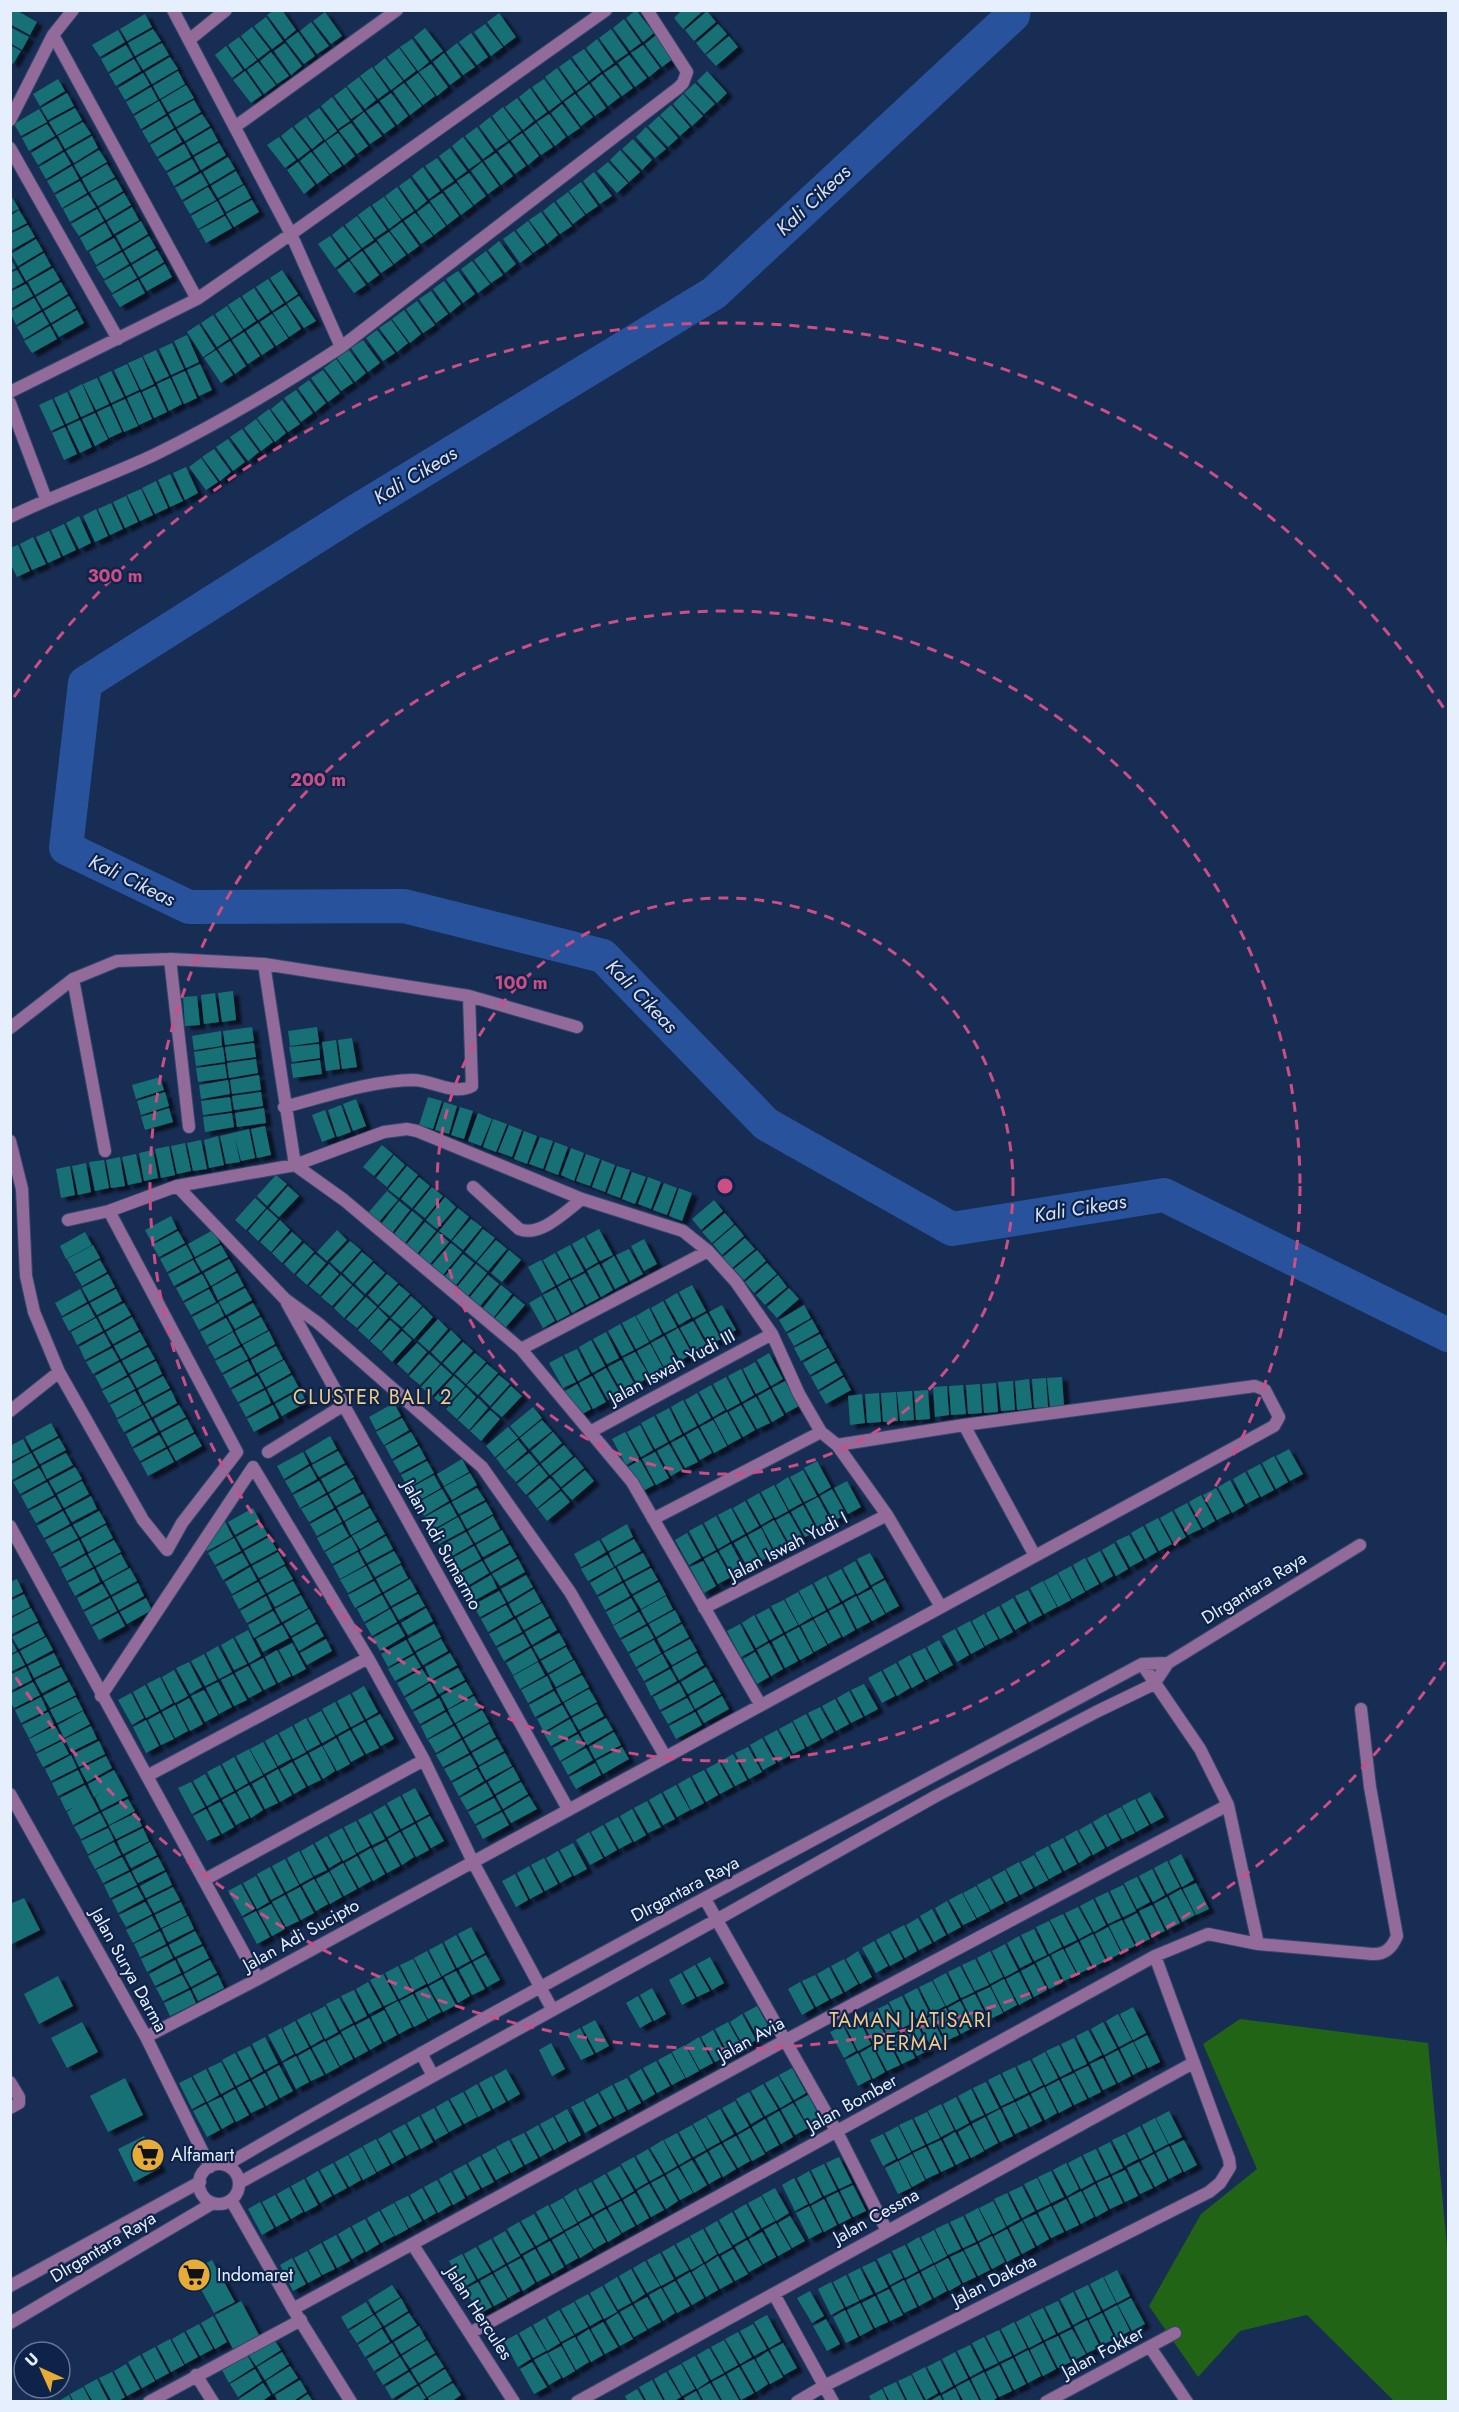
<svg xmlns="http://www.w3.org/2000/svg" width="1459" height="2412" font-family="Jost,sans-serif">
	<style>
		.green { fill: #216416 }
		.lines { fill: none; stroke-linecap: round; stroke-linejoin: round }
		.river { stroke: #29529d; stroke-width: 34 }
		.building { fill: #187075; filter: url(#shadow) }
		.street-casing { stroke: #35486c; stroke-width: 14 }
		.street { stroke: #936b9b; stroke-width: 12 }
		.ring { fill: none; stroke: #cb4e84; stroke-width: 3; stroke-dasharray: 10 8 }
		.labels { text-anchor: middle; stroke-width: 4.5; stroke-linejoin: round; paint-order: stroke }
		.street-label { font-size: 18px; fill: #e6effe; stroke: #0e2349 }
		.poi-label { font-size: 18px; fill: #e6effe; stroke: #0e2349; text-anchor: start }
		.water-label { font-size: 20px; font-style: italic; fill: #d5e1f6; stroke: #0e2349 }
		.neighbourhood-label { font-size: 20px; letter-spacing: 1.5px; fill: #f3cb83; stroke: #0e2349 }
		.centre { fill: #cb4e84; stroke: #0e2349; stroke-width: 3 }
		.ring-label { font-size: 18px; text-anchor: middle; font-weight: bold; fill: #cb4e84; stroke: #0e2349; stroke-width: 4.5; stroke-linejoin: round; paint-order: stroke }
	</style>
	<defs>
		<filter id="shadow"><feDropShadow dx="6" dy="4" stdDeviation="1.5" flood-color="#0009"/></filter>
	</defs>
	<rect width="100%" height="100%" fill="#182d54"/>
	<path class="green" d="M 1240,2019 L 1428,2043 L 1448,2258 L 1448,2401 L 1394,2401 L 1307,2315 L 1240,2331 L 1198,2377 L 1149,2306 L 1201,2214 L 1257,2169 L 1203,2044 Z"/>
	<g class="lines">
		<path class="river" d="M 1014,10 L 1013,15 L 714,293 L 355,512 L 85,683 L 66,848 L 189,907 L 404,906 L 603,956 L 766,1124 L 952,1229 L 1164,1195 L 1448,1335"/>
	</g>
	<path class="building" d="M 10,10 L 16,10 L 37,22 L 30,35 L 10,24 Z
		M 274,10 L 282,10 L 296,30 L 285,39 L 267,15 Z
		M 636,10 L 654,33 L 643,42 L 626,18 Z
		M 682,10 L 704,10 L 683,29 L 674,18 Z
		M 707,11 L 716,22 L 694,41 L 685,30 Z
		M 325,12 L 342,36 L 331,44 L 313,21 Z
		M 499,13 L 516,37 L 504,46 L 487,22 Z
		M 145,14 L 152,27 L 127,41 L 120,29 Z
		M 266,17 L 283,41 L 272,49 L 254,26 Z
		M 624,19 L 641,43 L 630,51 L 613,28 Z
		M 311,22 L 329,46 L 317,54 L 300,31 Z
		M 485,24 L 503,47 L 491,56 L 474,32 Z
		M 718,24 L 727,34 L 705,54 L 696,43 Z
		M 10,27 L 29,37 L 22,50 L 10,43 Z
		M 252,27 L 270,50 L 258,59 L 241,36 Z
		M 425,28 L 443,51 L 431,60 L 414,37 Z
		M 153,29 L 161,41 L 135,56 L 128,43 Z
		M 611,29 L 628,53 L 616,61 L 599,38 Z
		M 118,30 L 125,42 L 100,57 L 92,45 Z
		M 298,32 L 315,56 L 304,64 L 286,41 Z
		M 471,33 L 488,57 L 477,65 L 459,42 Z
		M 656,35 L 674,58 L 662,67 L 645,44 Z
		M 729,36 L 738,47 L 716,66 L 706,55 Z
		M 239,37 L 257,60 L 245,69 L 228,45 Z
		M 412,39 L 429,62 L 418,71 L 400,47 Z
		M 597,39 L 614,63 L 603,71 L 586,48 Z
		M 162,43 L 169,55 L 143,70 L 136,58 Z
		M 285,43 L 302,66 L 291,75 L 274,51 Z
		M 457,43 L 475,67 L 463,75 L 446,52 Z
		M 10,45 L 21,51 L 13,64 L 10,62 Z
		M 126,45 L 133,57 L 108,72 L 101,59 Z
		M 643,45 L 660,68 L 649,77 L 631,53 Z
		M 226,46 L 243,70 L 232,78 L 215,55 Z
		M 399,48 L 416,71 L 404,80 L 387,57 Z
		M 584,49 L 601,72 L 589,81 L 572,57 Z
		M 271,52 L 289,76 L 277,84 L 260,61 Z
		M 444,53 L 461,77 L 450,85 L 433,62 Z
		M 629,55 L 647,78 L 635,87 L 618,63 Z
		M 170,57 L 178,69 L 152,84 L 145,72 Z
		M 385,58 L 403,81 L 391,90 L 374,67 Z
		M 134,59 L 141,71 L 116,86 L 109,74 Z
		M 570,59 L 588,82 L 576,91 L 559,67 Z
		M 258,62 L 276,85 L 264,94 L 247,70 Z
		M 431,64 L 448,87 L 437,96 L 419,72 Z
		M 616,65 L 633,88 L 622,96 L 604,73 Z
		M 372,67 L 389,91 L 378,99 L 360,76 Z
		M 557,68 L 574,92 L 562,101 L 545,77 Z
		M 178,71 L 185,84 L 160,99 L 153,86 Z
		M 245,71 L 262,95 L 251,103 L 233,80 Z
		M 707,71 L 727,93 L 717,103 L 697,81 Z
		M 143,73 L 150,85 L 125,100 L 118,88 Z
		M 418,73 L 435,96 L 423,105 L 406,82 Z
		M 602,74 L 620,97 L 608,106 L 591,83 Z
		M 359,77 L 376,100 L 365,109 L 347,86 Z
		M 58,79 L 65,91 L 40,106 L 33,94 Z
		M 544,79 L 561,102 L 549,111 L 532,87 Z
		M 404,83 L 422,106 L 410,115 L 393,91 Z
		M 695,83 L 715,104 L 704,114 L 684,93 Z
		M 589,84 L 606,108 L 595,116 L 577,93 Z
		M 186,85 L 194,98 L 168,112 L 161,100 Z
		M 151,87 L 158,100 L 133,114 L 126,102 Z
		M 346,87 L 363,111 L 351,119 L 334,96 Z
		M 530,88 L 547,112 L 536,120 L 519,97 Z
		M 67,93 L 74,106 L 48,120 L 41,108 Z
		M 391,93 L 408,116 L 397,125 L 380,101 Z
		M 575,94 L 593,117 L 581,126 L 564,102 Z
		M 683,94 L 703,116 L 692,126 L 673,104 Z
		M 332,97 L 350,121 L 338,129 L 321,106 Z
		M 517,98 L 534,121 L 523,130 L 505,107 Z
		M 194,100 L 201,112 L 176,127 L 169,114 Z
		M 159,101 L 166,114 L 141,129 L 134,116 Z
		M 378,103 L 395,126 L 384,134 L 366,111 Z
		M 562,104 L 580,128 L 568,136 L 551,113 Z
		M 671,105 L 690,127 L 680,136 L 660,115 Z
		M 503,107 L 521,131 L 509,140 L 492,116 Z
		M 75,108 L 82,120 L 57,135 L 49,122 Z
		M 319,108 L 337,131 L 325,140 L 308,116 Z
		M 39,109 L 47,122 L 21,136 L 14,124 Z
		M 364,112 L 382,136 L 370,144 L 353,121 Z
		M 202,114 L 210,126 L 185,141 L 177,129 Z
		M 549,114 L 566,137 L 555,146 L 537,122 Z
		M 167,116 L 174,128 L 149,143 L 142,131 Z
		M 659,116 L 678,138 L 668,147 L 648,126 Z
		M 306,117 L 323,140 L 312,149 L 294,126 Z
		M 490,117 L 508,141 L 496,149 L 479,126 Z
		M 83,122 L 91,134 L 65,149 L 58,136 Z
		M 351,123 L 368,146 L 357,154 L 339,131 Z
		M 536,123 L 553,147 L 541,155 L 524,132 Z
		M 47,124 L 55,136 L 29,151 L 22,138 Z
		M 292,127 L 310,150 L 298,159 L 281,136 Z
		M 477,127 L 494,151 L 483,159 L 465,136 Z
		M 646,127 L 666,149 L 655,158 L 636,137 Z
		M 211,128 L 218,141 L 193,155 L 186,143 Z
		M 175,130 L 182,142 L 157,157 L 150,145 Z
		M 338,133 L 355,156 L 344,165 L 326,141 Z
		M 522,133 L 539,156 L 528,165 L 511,141 Z
		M 92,136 L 98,148 L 74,163 L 66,151 Z
		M 279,137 L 296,160 L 285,168 L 267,145 Z
		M 463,137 L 481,161 L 469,169 L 452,146 Z
		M 56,138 L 63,150 L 38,165 L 31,153 Z
		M 633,139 L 652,160 L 642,170 L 622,149 Z
		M 325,142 L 342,166 L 330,174 L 313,151 Z
		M 219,143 L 226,155 L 201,170 L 194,157 Z
		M 509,143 L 526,166 L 515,174 L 498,151 Z
		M 184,144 L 191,157 L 166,171 L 158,159 Z
		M 450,148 L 467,171 L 456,179 L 439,156 Z
		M 99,150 L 107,162 L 81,177 L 74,165 Z
		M 620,150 L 640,172 L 629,182 L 610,160 Z
		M 64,152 L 71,164 L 46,179 L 39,167 Z
		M 311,152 L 329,175 L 317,184 L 300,161 Z
		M 496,153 L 513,176 L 501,185 L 484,161 Z
		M 228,157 L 235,169 L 210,184 L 203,172 Z
		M 437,158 L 454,181 L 442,189 L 425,166 Z
		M 192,159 L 199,171 L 174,186 L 167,173 Z
		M 298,162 L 315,185 L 304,194 L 287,170 Z
		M 482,162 L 499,186 L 488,194 L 471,171 Z
		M 608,162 L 628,183 L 617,193 L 597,171 Z
		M 107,164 L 115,177 L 89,192 L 82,179 Z
		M 72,166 L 79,179 L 54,193 L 47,181 Z
		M 423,167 L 440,191 L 429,199 L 412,176 Z
		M 236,171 L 243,184 L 218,198 L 211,186 Z
		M 594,172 L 612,196 L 600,204 L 583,181 Z
		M 201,173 L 208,185 L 182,200 L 175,188 Z
		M 469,173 L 486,196 L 474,205 L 457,181 Z
		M 410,178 L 427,201 L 416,210 L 399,186 Z
		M 116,179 L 123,191 L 98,206 L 90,193 Z
		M 80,181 L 87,193 L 62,208 L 55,195 Z
		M 581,182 L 598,206 L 586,214 L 569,191 Z
		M 456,183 L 473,206 L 461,215 L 444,191 Z
		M 244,185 L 251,198 L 226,212 L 219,200 Z
		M 208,187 L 216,200 L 190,214 L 183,202 Z
		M 397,187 L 414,211 L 402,219 L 385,196 Z
		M 568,192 L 585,215 L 573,224 L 556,201 Z
		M 124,193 L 131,205 L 106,220 L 99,208 Z
		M 442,193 L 459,216 L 447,225 L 430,201 Z
		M 10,194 L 19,209 L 10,213 Z
		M 88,195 L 96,207 L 70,222 L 63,209 Z
		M 384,197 L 401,220 L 389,229 L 372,205 Z
		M 252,200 L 259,212 L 234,227 L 226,214 Z
		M 217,201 L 224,214 L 198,229 L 191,216 Z
		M 554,202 L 572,226 L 560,234 L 543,211 Z
		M 429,203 L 446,226 L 434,235 L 417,212 Z
		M 370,206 L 387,230 L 375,238 L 358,215 Z
		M 132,207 L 139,220 L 114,234 L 107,222 Z
		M 97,209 L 104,221 L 79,236 L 71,224 Z
		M 19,210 L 27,223 L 10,232 L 10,216 Z
		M 541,212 L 558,235 L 547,244 L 529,220 Z
		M 415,213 L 433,236 L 421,244 L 404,221 Z
		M 225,216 L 232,228 L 206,243 L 199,230 Z
		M 357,216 L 374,240 L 362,248 L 345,225 Z
		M 141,221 L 148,234 L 123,249 L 116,236 Z
		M 528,221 L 545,245 L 533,253 L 516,230 Z
		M 402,222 L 419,246 L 408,254 L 390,231 Z
		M 105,223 L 112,236 L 87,251 L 80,238 Z
		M 28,225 L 35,237 L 10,251 L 10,234 Z
		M 343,226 L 361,249 L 349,258 L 332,235 Z
		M 514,231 L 532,254 L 520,263 L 503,239 Z
		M 389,232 L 406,255 L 394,264 L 377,240 Z
		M 149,236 L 156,248 L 131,263 L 124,251 Z
		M 330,236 L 347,259 L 335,268 L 318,244 Z
		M 114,238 L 121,250 L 96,265 L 89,252 Z
		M 36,239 L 43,251 L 18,266 L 11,254 Z
		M 499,241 L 516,264 L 505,273 L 488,250 Z
		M 376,242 L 393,265 L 381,273 L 364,250 Z
		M 157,250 L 164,262 L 139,277 L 132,265 Z
		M 362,251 L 379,275 L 368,283 L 350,260 Z
		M 486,251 L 503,275 L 491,283 L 474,260 Z
		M 122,252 L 129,264 L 104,279 L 96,267 Z
		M 44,253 L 51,266 L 26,281 L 19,268 Z
		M 10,258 L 16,268 L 10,271 Z
		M 349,261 L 366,285 L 354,293 L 337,270 Z
		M 472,261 L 490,284 L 478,293 L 461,269 Z
		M 165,264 L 172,277 L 147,291 L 140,279 Z
		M 130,266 L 137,278 L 112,293 L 104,281 Z
		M 53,268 L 60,280 L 35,295 L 28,282 Z
		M 17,270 L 24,282 L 10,290 L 10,273 Z
		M 282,270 L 298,294 L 286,302 L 270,278 Z
		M 458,271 L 475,294 L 463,303 L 446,279 Z
		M 268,279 L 284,303 L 272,311 L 256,287 Z
		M 138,280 L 145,293 L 120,307 L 112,295 Z
		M 444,281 L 461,304 L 450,313 L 433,289 Z
		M 61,282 L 68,294 L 43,309 L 36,297 Z
		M 26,284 L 33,296 L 10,309 L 10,292 Z
		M 254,288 L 270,312 L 258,320 L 242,296 Z
		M 431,291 L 448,314 L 436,323 L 419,299 Z
		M 69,296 L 76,308 L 51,323 L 44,311 Z
		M 299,296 L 316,321 L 304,328 L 287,304 Z
		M 240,297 L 256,321 L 244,329 L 228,305 Z
		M 34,298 L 41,310 L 16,325 L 10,312 Z
		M 417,301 L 435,325 L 423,333 L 406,309 Z
		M 286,305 L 301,329 L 289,337 L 273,313 Z
		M 227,306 L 243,330 L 231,338 L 215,314 Z
		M 77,310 L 84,323 L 59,337 L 52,325 Z
		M 404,310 L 421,334 L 410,343 L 392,319 Z
		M 42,312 L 49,324 L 24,339 L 17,327 Z
		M 272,314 L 288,338 L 276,346 L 260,322 Z
		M 213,315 L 229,339 L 217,347 L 201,323 Z
		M 391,320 L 408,343 L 397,352 L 379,328 Z
		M 258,323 L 274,347 L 262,355 L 246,331 Z
		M 199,324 L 215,349 L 203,357 L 187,332 Z
		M 50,326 L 57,339 L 32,353 L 24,341 Z
		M 377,330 L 395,353 L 383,361 L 366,338 Z
		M 244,332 L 260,356 L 248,364 L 232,340 Z
		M 187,335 L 199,362 L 186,368 L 174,341 Z
		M 363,340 L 380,363 L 368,372 L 351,348 Z
		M 230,341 L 246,366 L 235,374 L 218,349 Z
		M 172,343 L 184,369 L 171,375 L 159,349 Z
		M 156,350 L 169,376 L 156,382 L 143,356 Z
		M 216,350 L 233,375 L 221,383 L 204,358 Z
		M 349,350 L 366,373 L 355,382 L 337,358 Z
		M 142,357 L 154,384 L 141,390 L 128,363 Z
		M 336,359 L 353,383 L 341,391 L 324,368 Z
		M 127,364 L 139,390 L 126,396 L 114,370 Z
		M 200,364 L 212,390 L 199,396 L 187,370 Z
		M 323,370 L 340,393 L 328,402 L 311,378 Z
		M 111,371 L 124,397 L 111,403 L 99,377 Z
		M 185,371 L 197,398 L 184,404 L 172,377 Z
		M 97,378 L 109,404 L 96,410 L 83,384 Z
		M 170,378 L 182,404 L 169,411 L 157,384 Z
		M 309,380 L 326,403 L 315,412 L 298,388 Z
		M 82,384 L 94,411 L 81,417 L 69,391 Z
		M 155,386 L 167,412 L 154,418 L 142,392 Z
		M 296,390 L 313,413 L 301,422 L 284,398 Z
		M 67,392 L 79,418 L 66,424 L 54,398 Z
		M 140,392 L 152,419 L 139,425 L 127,398 Z
		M 52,399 L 64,425 L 51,431 L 39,405 Z
		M 125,399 L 138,426 L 124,432 L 112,405 Z
		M 282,400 L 300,424 L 288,432 L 271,409 Z
		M 110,406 L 122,432 L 109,438 L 97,412 Z
		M 269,409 L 286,433 L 275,442 L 257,418 Z
		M 95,413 L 108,439 L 95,446 L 82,419 Z
		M 256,419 L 273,442 L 261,451 L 244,428 Z
		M 80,420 L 92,447 L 80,453 L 67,426 Z
		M 65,427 L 77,454 L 64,460 L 52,433 Z
		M 242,429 L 259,452 L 248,461 L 230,437 Z
		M 228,439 L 245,462 L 233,471 L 216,447 Z
		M 214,449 L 231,472 L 220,481 L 202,457 Z
		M 201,458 L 218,482 L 206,490 L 189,467 Z
		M 186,467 L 198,493 L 185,500 L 173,473 Z
		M 170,474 L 183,501 L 170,507 L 158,480 Z
		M 156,481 L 168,508 L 155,514 L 142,488 Z
		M 141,489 L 153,515 L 140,521 L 127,495 Z
		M 126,496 L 138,522 L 125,528 L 113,502 Z
		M 111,503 L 123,529 L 110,535 L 98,509 Z
		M 96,509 L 108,536 L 95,542 L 83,516 Z
		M 79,516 L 91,543 L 79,549 L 66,523 Z
		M 64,524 L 76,550 L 63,556 L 51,530 Z
		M 49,531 L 61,557 L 48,563 L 36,537 Z
		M 33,537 L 46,564 L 32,570 L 20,544 Z
		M 18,545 L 30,571 L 17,577 L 10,563 L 10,548 Z
		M 233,991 L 236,1020 L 222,1022 L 218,993 Z
		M 215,993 L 219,1022 L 204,1024 L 201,995 Z
		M 197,996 L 200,1025 L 185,1026 L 183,997 Z
		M 252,1027 L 254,1041 L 225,1045 L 223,1031 Z
		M 317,1027 L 319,1042 L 290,1046 L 288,1031 Z
		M 221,1031 L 222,1046 L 194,1050 L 192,1036 Z
		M 352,1038 L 357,1067 L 342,1069 L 338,1040 Z
		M 336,1040 L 340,1069 L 326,1071 L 322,1042 Z
		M 254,1043 L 256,1057 L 227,1061 L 225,1047 Z
		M 319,1044 L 320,1058 L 292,1062 L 289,1047 Z
		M 223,1047 L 225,1062 L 196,1066 L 194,1052 Z
		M 256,1059 L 258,1073 L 229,1078 L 227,1063 Z
		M 320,1060 L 322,1074 L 293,1078 L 291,1064 Z
		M 225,1064 L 227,1078 L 198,1082 L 196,1068 Z
		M 259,1075 L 261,1090 L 232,1094 L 230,1080 Z
		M 160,1077 L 164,1090 L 136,1099 L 132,1085 Z
		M 228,1080 L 230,1094 L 201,1099 L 199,1085 Z
		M 165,1092 L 169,1106 L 141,1115 L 137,1101 Z
		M 261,1092 L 263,1106 L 234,1110 L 232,1096 Z
		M 230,1097 L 232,1111 L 203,1115 L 201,1101 Z
		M 428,1097 L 442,1101 L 433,1129 L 419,1125 Z
		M 356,1099 L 366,1126 L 353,1131 L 343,1104 Z
		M 444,1102 L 457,1106 L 449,1134 L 435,1130 Z
		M 341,1105 L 351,1132 L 337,1137 L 328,1110 Z
		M 460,1107 L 473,1111 L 464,1139 L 451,1135 Z
		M 169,1108 L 173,1122 L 145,1130 L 141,1117 Z
		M 264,1108 L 266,1123 L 237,1127 L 235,1113 Z
		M 325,1110 L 335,1137 L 322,1142 L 312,1115 Z
		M 232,1113 L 234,1127 L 205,1132 L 203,1117 Z
		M 478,1113 L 492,1119 L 481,1146 L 468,1141 Z
		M 493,1119 L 507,1124 L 496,1152 L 483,1147 Z
		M 509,1125 L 522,1130 L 512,1157 L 498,1152 Z
		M 265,1126 L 271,1155 L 257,1158 L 251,1129 Z
		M 249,1129 L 255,1158 L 241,1161 L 235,1138 L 240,1162 L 226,1164 L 220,1136 Z
		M 524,1131 L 537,1136 L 527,1164 L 514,1159 Z
		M 218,1136 L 224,1165 L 209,1168 L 204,1140 Z
		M 540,1137 L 553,1141 L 543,1169 L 529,1164 Z
		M 201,1140 L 207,1169 L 193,1171 L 187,1143 Z
		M 555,1142 L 568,1147 L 558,1175 L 545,1170 Z
		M 185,1143 L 191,1171 L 177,1174 L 171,1146 Z
		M 382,1145 L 393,1154 L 374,1176 L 363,1167 Z
		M 169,1146 L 175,1175 L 161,1178 L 155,1149 Z
		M 571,1148 L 584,1153 L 574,1181 L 561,1175 Z
		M 153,1150 L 158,1178 L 144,1181 L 139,1153 Z
		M 136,1154 L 142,1182 L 128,1185 L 122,1157 Z
		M 586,1154 L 600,1159 L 590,1186 L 576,1181 Z
		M 394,1155 L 405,1165 L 387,1187 L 376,1178 Z
		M 120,1157 L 125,1186 L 111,1188 L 106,1160 Z
		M 104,1160 L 109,1188 L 95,1191 L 89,1162 Z
		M 602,1160 L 615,1165 L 605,1192 L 592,1187 Z
		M 86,1163 L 91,1192 L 78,1195 L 72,1166 Z
		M 70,1166 L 75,1195 L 61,1198 L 56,1169 Z
		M 407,1166 L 418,1175 L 399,1198 L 388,1189 Z
		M 617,1166 L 630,1170 L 620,1198 L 607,1193 Z
		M 632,1172 L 646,1177 L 635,1204 L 622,1199 Z
		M 276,1175 L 287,1184 L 267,1206 L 257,1196 Z
		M 419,1177 L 430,1186 L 412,1208 L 401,1199 Z
		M 648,1177 L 661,1182 L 651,1209 L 638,1204 Z
		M 664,1183 L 677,1188 L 667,1215 L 653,1210 Z
		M 288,1186 L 299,1196 L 279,1217 L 269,1208 Z
		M 432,1187 L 443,1196 L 425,1218 L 414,1209 Z
		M 679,1188 L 692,1193 L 682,1221 L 669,1216 Z
		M 387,1191 L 398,1200 L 379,1222 L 368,1213 Z
		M 445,1197 L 456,1207 L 437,1229 L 426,1220 Z
		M 255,1198 L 266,1208 L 246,1230 L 235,1220 Z
		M 714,1200 L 723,1211 L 701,1230 L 692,1219 Z
		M 399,1201 L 410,1210 L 392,1233 L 381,1224 Z
		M 458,1208 L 469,1217 L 451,1240 L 439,1231 Z
		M 267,1209 L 278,1219 L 258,1241 L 248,1231 Z
		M 412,1211 L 423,1220 L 405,1243 L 394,1234 Z
		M 725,1213 L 734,1224 L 712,1243 L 702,1232 Z
		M 171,1216 L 177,1229 L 152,1243 L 145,1230 Z
		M 471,1219 L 482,1227 L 463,1250 L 452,1241 Z
		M 280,1220 L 290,1230 L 271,1252 L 260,1242 Z
		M 425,1222 L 436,1231 L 417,1254 L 406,1245 Z
		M 735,1225 L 744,1236 L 722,1255 L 713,1244 Z
		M 483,1229 L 495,1238 L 476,1261 L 465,1252 Z
		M 599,1229 L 613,1255 L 600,1261 L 586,1236 Z
		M 213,1230 L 220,1243 L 195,1257 L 188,1244 Z
		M 337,1230 L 347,1240 L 327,1261 L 317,1252 Z
		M 178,1231 L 185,1243 L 159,1257 L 152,1245 Z
		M 85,1232 L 92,1245 L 66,1259 L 60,1246 Z
		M 292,1232 L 302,1241 L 282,1263 L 272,1253 Z
		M 438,1232 L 449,1242 L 430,1264 L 419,1255 Z
		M 584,1237 L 598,1262 L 586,1269 L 572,1244 Z
		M 745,1238 L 755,1249 L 732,1268 L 723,1257 Z
		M 644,1239 L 657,1264 L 644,1271 L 631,1246 Z
		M 496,1240 L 507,1249 L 488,1271 L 477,1262 Z
		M 350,1241 L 361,1250 L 341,1272 L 330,1262 Z
		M 304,1243 L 314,1252 L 294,1274 L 284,1264 Z
		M 451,1243 L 462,1252 L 443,1275 L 432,1265 Z
		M 93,1245 L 100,1258 L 74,1272 L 67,1259 Z
		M 186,1245 L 193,1258 L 167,1272 L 160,1259 Z
		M 221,1245 L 228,1257 L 202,1271 L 195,1259 Z
		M 570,1245 L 584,1271 L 571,1278 L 557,1252 Z
		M 629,1249 L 643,1274 L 630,1281 L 616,1255 Z
		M 509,1250 L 521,1260 L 502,1282 L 491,1273 Z
		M 757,1250 L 766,1261 L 744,1280 L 734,1269 Z
		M 362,1252 L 373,1261 L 353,1283 L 343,1273 Z
		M 555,1253 L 569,1278 L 557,1285 L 543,1260 Z
		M 315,1254 L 326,1263 L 307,1285 L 296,1275 Z
		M 463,1254 L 474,1263 L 456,1285 L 445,1276 Z
		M 614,1256 L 628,1282 L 615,1289 L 602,1264 Z
		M 229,1259 L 236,1271 L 211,1286 L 204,1273 Z
		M 100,1260 L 107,1272 L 82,1286 L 75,1274 Z
		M 193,1260 L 200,1272 L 174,1286 L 168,1274 Z
		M 541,1260 L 555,1286 L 542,1293 L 528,1267 Z
		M 374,1263 L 385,1273 L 365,1294 L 355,1284 Z
		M 767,1263 L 777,1274 L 754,1293 L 745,1282 Z
		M 329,1264 L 339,1274 L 320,1295 L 309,1286 Z
		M 476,1264 L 487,1273 L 468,1296 L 457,1287 Z
		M 599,1264 L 613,1290 L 601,1297 L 587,1271 Z
		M 237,1273 L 244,1286 L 218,1300 L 212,1287 Z
		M 585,1273 L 599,1298 L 586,1305 L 572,1280 Z
		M 108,1274 L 115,1287 L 89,1301 L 82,1288 Z
		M 202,1274 L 209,1287 L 183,1301 L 176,1288 Z
		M 387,1274 L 398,1283 L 378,1305 L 368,1295 Z
		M 341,1275 L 352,1285 L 332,1306 L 321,1297 Z
		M 488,1275 L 499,1284 L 480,1306 L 470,1297 Z
		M 778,1275 L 787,1287 L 765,1305 L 756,1295 Z
		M 570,1280 L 584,1306 L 572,1313 L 558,1287 Z
		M 399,1285 L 410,1294 L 390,1316 L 379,1307 Z
		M 501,1285 L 512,1294 L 494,1317 L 483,1308 Z
		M 692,1285 L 706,1311 L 693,1318 L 679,1292 Z
		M 353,1286 L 364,1296 L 344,1318 L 334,1308 Z
		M 245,1288 L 252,1300 L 226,1315 L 219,1302 Z
		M 556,1288 L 570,1314 L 557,1321 L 543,1295 Z
		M 789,1288 L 799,1299 L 777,1318 L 767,1307 Z
		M 80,1289 L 87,1302 L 62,1316 L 55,1303 Z
		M 116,1289 L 122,1301 L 97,1315 L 90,1303 Z
		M 209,1289 L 216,1302 L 191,1315 L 184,1303 Z
		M 677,1293 L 691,1318 L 679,1325 L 665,1300 Z
		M 411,1296 L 422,1306 L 402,1327 L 391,1318 Z
		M 514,1296 L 525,1305 L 506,1327 L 495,1318 Z
		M 541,1296 L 555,1321 L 543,1328 L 529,1303 Z
		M 366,1297 L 377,1307 L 357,1328 L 346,1319 Z
		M 663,1301 L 677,1327 L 664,1333 L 651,1308 Z
		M 124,1303 L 131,1315 L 105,1330 L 98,1317 Z
		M 218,1303 L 224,1316 L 199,1330 L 192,1317 Z
		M 253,1303 L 260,1315 L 235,1329 L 228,1317 Z
		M 88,1304 L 95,1317 L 69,1331 L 62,1318 Z
		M 722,1305 L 736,1330 L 723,1337 L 709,1312 Z
		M 804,1305 L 811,1318 L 786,1332 L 779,1320 Z
		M 423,1307 L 433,1317 L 414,1339 L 403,1329 Z
		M 378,1308 L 388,1318 L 369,1340 L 358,1330 Z
		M 649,1308 L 662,1334 L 650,1341 L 636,1316 Z
		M 707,1313 L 721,1339 L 709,1345 L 695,1320 Z
		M 635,1316 L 649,1342 L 636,1349 L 622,1323 Z
		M 132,1317 L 139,1330 L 113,1344 L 106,1332 Z
		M 261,1317 L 268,1330 L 242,1344 L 235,1331 Z
		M 96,1318 L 103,1331 L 77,1345 L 71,1332 Z
		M 226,1318 L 233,1331 L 207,1345 L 200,1332 Z
		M 438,1319 L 448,1329 L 429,1351 L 418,1341 Z
		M 812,1319 L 819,1332 L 794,1346 L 787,1334 Z
		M 390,1320 L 400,1329 L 381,1351 L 370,1341 Z
		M 693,1321 L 707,1346 L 694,1353 L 680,1328 Z
		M 620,1324 L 634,1350 L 622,1356 L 608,1331 Z
		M 678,1328 L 692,1354 L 680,1361 L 666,1335 Z
		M 451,1330 L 461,1340 L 441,1362 L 431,1352 Z
		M 269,1331 L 275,1344 L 250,1358 L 243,1345 Z
		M 402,1331 L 412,1340 L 392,1362 L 382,1352 Z
		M 140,1332 L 147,1345 L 121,1359 L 114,1346 Z
		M 233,1332 L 240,1345 L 215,1359 L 208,1347 Z
		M 606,1332 L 619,1358 L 607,1364 L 593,1339 Z
		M 104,1333 L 111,1346 L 85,1360 L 79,1347 Z
		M 820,1334 L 827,1347 L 801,1361 L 794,1348 Z
		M 664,1336 L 678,1362 L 665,1369 L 651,1343 Z
		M 591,1340 L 605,1366 L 592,1373 L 579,1347 Z
		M 463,1342 L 473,1351 L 453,1373 L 443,1363 Z
		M 417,1343 L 427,1352 L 408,1374 L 397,1364 Z
		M 650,1344 L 664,1370 L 651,1377 L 637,1351 Z
		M 276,1346 L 283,1359 L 257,1373 L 251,1360 Z
		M 148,1347 L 155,1359 L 129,1373 L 122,1361 Z
		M 241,1347 L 248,1359 L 222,1373 L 215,1361 Z
		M 112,1348 L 119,1360 L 93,1374 L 86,1362 Z
		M 828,1348 L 835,1361 L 810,1375 L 803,1363 Z
		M 577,1349 L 590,1374 L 578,1381 L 564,1355 Z
		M 635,1352 L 650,1377 L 637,1384 L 623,1358 Z
		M 475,1353 L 486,1362 L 466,1384 L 455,1374 Z
		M 769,1353 L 783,1379 L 771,1386 L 757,1360 Z
		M 429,1354 L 440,1364 L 420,1385 L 409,1376 Z
		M 562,1356 L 576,1382 L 563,1388 L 549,1363 Z
		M 284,1360 L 291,1373 L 266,1387 L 259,1374 Z
		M 621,1360 L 635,1385 L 622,1392 L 608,1367 Z
		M 156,1361 L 162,1374 L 137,1388 L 130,1375 Z
		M 248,1361 L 255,1374 L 230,1388 L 223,1375 Z
		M 120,1362 L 127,1375 L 102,1389 L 95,1376 Z
		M 755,1362 L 769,1387 L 756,1394 L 743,1369 Z
		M 836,1363 L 843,1375 L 818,1390 L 811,1377 Z
		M 487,1364 L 498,1373 L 478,1395 L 467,1385 Z
		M 441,1365 L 452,1375 L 432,1396 L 421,1387 Z
		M 606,1368 L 620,1393 L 608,1400 L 594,1375 Z
		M 741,1369 L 754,1395 L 742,1402 L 728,1376 Z
		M 292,1375 L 299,1388 L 274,1402 L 267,1389 Z
		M 499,1375 L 510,1384 L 490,1406 L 480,1396 Z
		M 163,1376 L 170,1388 L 144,1402 L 138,1390 Z
		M 257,1376 L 264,1388 L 238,1402 L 231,1390 Z
		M 454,1376 L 465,1386 L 445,1407 L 434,1398 Z
		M 592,1376 L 606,1402 L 593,1409 L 579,1383 Z
		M 128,1377 L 135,1389 L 109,1403 L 102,1391 Z
		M 726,1377 L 740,1403 L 727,1410 L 713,1384 Z
		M 844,1377 L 851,1390 L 826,1404 L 819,1392 Z
		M 1062,1377 L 1064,1406 L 1050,1407 L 1047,1378 Z
		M 1046,1378 L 1048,1407 L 1034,1408 L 1032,1379 Z
		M 1029,1379 L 1032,1408 L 1017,1410 L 1015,1381 Z
		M 785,1381 L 799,1406 L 786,1413 L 772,1388 Z
		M 1013,1381 L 1015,1410 L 1001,1411 L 998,1382 Z
		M 996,1383 L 998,1412 L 984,1413 L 982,1384 Z
		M 577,1384 L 591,1409 L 579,1416 L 565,1391 Z
		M 980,1384 L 982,1413 L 968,1414 L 966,1385 Z
		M 711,1385 L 725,1410 L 713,1417 L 699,1392 Z
		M 963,1385 L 966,1414 L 951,1415 L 949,1386 Z
		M 511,1386 L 522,1396 L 502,1417 L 491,1408 Z
		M 947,1386 L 949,1415 L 935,1417 L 933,1387 Z
		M 466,1387 L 476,1397 L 457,1419 L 446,1409 Z
		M 770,1389 L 784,1415 L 772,1422 L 758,1396 Z
		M 171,1390 L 177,1403 L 152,1417 L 145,1404 Z
		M 265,1390 L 271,1403 L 246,1417 L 239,1404 Z
		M 300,1390 L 307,1402 L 282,1416 L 275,1404 Z
		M 928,1390 L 930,1419 L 916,1420 L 914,1391 Z
		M 135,1391 L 142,1404 L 117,1418 L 110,1405 Z
		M 912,1391 L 914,1420 L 900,1421 L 897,1392 Z
		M 896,1392 L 898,1421 L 883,1422 L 881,1393 Z
		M 697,1393 L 711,1418 L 699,1425 L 685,1400 Z
		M 879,1393 L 881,1422 L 867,1423 L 865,1394 Z
		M 862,1394 L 865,1423 L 850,1425 L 848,1396 Z
		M 756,1397 L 770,1423 L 757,1429 L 743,1404 Z
		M 478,1398 L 488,1408 L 469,1430 L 458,1420 Z
		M 683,1400 L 697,1426 L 684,1433 L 671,1407 Z
		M 394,1403 L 401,1416 L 376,1430 L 369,1417 Z
		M 143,1405 L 150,1418 L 124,1432 L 117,1420 Z
		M 179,1405 L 186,1417 L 160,1431 L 154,1419 Z
		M 273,1405 L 279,1418 L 254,1432 L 247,1419 Z
		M 741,1405 L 755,1430 L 743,1437 L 729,1412 Z
		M 533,1407 L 542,1418 L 519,1437 L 510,1426 Z
		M 669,1408 L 682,1434 L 670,1441 L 656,1415 Z
		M 490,1410 L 500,1419 L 481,1441 L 470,1431 Z
		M 727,1412 L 741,1438 L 728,1445 L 714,1419 Z
		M 654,1416 L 668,1442 L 655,1449 L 641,1423 Z
		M 402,1418 L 409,1430 L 384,1445 L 376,1432 Z
		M 187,1419 L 194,1432 L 168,1446 L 161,1433 Z
		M 151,1420 L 158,1432 L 132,1447 L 126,1434 Z
		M 542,1420 L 552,1431 L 529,1449 L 520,1438 Z
		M 713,1420 L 727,1446 L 714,1453 L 700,1427 Z
		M 51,1423 L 58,1436 L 32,1450 L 25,1437 Z
		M 640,1425 L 653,1450 L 641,1457 L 627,1432 Z
		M 508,1427 L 518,1438 L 495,1457 L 486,1446 Z
		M 698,1428 L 712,1453 L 700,1460 L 686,1435 Z
		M 411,1432 L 418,1444 L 392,1459 L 385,1446 Z
		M 553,1432 L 562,1443 L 540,1462 L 531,1451 Z
		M 625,1432 L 639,1458 L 626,1465 L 612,1439 Z
		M 195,1434 L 202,1446 L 176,1461 L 169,1448 Z
		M 159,1435 L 166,1447 L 140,1461 L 133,1449 Z
		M 330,1436 L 337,1449 L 312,1463 L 305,1451 Z
		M 684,1436 L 698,1462 L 685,1468 L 671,1443 Z
		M 59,1438 L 66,1450 L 40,1464 L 33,1452 Z
		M 23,1439 L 30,1452 L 10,1462 L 10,1446 Z
		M 518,1440 L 527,1451 L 505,1470 L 496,1458 Z
		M 669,1444 L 683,1469 L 671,1476 L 657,1451 Z
		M 564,1445 L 573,1456 L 550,1475 L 541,1464 Z
		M 419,1446 L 426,1459 L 400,1473 L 393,1461 Z
		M 167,1449 L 174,1462 L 148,1476 L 141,1463 Z
		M 1289,1449 L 1303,1474 L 1290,1481 L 1276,1456 Z
		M 338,1451 L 345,1463 L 319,1477 L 312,1465 Z
		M 303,1452 L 309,1464 L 284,1479 L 277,1466 Z
		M 655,1452 L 669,1478 L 656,1485 L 642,1459 Z
		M 31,1453 L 38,1466 L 12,1480 L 10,1465 Z
		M 66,1453 L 73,1465 L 47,1479 L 41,1466 Z
		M 529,1453 L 538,1464 L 516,1482 L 506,1471 Z
		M 1274,1456 L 1288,1482 L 1276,1489 L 1262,1463 Z
		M 575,1457 L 584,1468 L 561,1487 L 552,1476 Z
		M 462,1459 L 469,1472 L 444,1486 L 437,1474 Z
		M 640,1460 L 654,1485 L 641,1492 L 628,1467 Z
		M 427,1461 L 434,1473 L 408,1488 L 401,1475 Z
		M 817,1461 L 831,1487 L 819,1494 L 804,1468 Z
		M 1260,1464 L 1274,1490 L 1261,1497 L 1247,1471 Z
		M 346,1465 L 354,1477 L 328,1492 L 321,1479 Z
		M 539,1465 L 548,1476 L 526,1495 L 517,1484 Z
		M 310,1466 L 317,1479 L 292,1493 L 285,1481 Z
		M 75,1467 L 82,1479 L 56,1493 L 49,1481 Z
		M 39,1468 L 46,1480 L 20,1494 L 13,1482 Z
		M 585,1470 L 594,1481 L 572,1500 L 562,1489 Z
		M 803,1470 L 817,1496 L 804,1502 L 790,1477 Z
		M 1245,1472 L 1259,1497 L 1246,1504 L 1233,1479 Z
		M 470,1473 L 477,1485 L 452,1500 L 444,1487 Z
		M 434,1475 L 441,1488 L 416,1502 L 409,1489 Z
		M 788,1477 L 802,1503 L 789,1510 L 776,1485 Z
		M 550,1478 L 560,1489 L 537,1508 L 528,1496 Z
		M 354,1479 L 361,1492 L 336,1506 L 329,1494 Z
		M 1230,1480 L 1244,1506 L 1232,1513 L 1218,1487 Z
		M 82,1481 L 89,1494 L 64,1508 L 57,1495 Z
		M 319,1481 L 326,1493 L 300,1508 L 293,1495 Z
		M 847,1481 L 861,1507 L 848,1514 L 834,1488 Z
		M 47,1482 L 54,1495 L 28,1509 L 21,1496 Z
		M 774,1485 L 788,1511 L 775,1518 L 761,1492 Z
		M 477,1488 L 485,1500 L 459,1514 L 452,1502 Z
		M 1216,1488 L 1230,1513 L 1217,1520 L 1203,1495 Z
		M 442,1489 L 449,1501 L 424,1516 L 417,1503 Z
		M 832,1489 L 846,1514 L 834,1521 L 820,1496 Z
		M 561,1491 L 570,1502 L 547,1521 L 538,1509 Z
		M 759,1493 L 773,1518 L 761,1525 L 747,1500 Z
		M 363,1494 L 369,1506 L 344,1521 L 337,1508 Z
		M 327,1495 L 334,1508 L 309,1522 L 301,1509 Z
		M 1201,1495 L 1215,1521 L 1203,1528 L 1189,1502 Z
		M 91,1496 L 97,1509 L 72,1522 L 65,1510 Z
		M 55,1497 L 62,1509 L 36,1523 L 29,1511 Z
		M 818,1497 L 832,1523 L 819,1530 L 805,1504 Z
		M 745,1501 L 759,1526 L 747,1533 L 733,1508 Z
		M 486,1502 L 493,1514 L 467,1529 L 460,1516 Z
		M 450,1503 L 457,1516 L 432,1530 L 425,1517 Z
		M 1187,1503 L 1201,1529 L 1188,1535 L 1174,1510 Z
		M 803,1505 L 817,1531 L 805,1537 L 791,1512 Z
		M 253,1508 L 260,1521 L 235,1535 L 228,1522 Z
		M 370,1508 L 377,1520 L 351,1535 L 345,1522 Z
		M 731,1508 L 745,1534 L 732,1541 L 718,1515 Z
		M 335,1510 L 342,1522 L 317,1536 L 310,1524 Z
		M 63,1511 L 70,1524 L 44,1538 L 37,1526 Z
		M 99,1511 L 106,1523 L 80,1537 L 73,1525 Z
		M 1172,1511 L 1186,1537 L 1174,1544 L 1160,1518 Z
		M 789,1513 L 803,1538 L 790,1545 L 776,1520 Z
		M 493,1516 L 500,1529 L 475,1543 L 468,1531 Z
		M 716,1516 L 730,1542 L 718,1549 L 704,1523 Z
		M 458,1517 L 465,1530 L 439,1544 L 432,1532 Z
		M 1158,1518 L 1172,1544 L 1159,1551 L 1145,1525 Z
		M 224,1520 L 233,1537 L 207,1551 L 205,1547 Z
		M 774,1520 L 788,1546 L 776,1553 L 762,1527 Z
		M 378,1522 L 385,1534 L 360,1549 L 352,1536 Z
		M 261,1523 L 268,1535 L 243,1549 L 236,1537 Z
		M 342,1524 L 349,1536 L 324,1551 L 317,1538 Z
		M 627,1524 L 633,1537 L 608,1551 L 601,1539 Z
		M 702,1524 L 716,1550 L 703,1557 L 689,1531 Z
		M 106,1525 L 113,1538 L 88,1552 L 81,1539 Z
		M 71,1526 L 78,1538 L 52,1552 L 45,1540 Z
		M 1143,1526 L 1157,1552 L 1145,1559 L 1131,1533 Z
		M 761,1528 L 774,1554 L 762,1561 L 748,1535 Z
		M 502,1530 L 509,1543 L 483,1557 L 476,1545 Z
		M 466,1532 L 473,1544 L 447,1559 L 440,1546 Z
		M 687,1533 L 701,1558 L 689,1565 L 675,1540 Z
		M 1129,1535 L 1143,1560 L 1130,1567 L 1116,1541 Z
		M 386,1536 L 393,1549 L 367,1563 L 360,1551 Z
		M 746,1536 L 760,1561 L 748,1568 L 734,1543 Z
		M 269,1537 L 277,1550 L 251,1564 L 244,1551 Z
		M 351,1537 L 358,1550 L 332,1564 L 325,1552 Z
		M 234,1538 L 241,1551 L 215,1565 L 208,1553 Z
		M 634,1539 L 641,1551 L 615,1566 L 609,1553 Z
		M 79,1540 L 85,1553 L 60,1567 L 53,1554 Z
		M 114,1540 L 121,1552 L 95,1566 L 88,1554 Z
		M 599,1540 L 606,1552 L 581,1567 L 574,1554 Z
		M 1114,1543 L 1128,1569 L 1116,1576 L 1102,1550 Z
		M 731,1544 L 745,1570 L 733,1576 L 719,1551 Z
		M 510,1545 L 517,1557 L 491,1572 L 484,1560 Z
		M 474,1546 L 481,1559 L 456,1573 L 449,1560 Z
		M 394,1551 L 401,1563 L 375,1577 L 368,1565 Z
		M 1100,1551 L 1113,1576 L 1101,1583 L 1087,1558 Z
		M 278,1552 L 285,1564 L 259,1578 L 252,1566 Z
		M 358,1552 L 365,1565 L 340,1579 L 333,1566 Z
		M 717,1552 L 731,1577 L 718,1584 L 704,1559 Z
		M 242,1553 L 249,1565 L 223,1580 L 216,1567 Z
		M 643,1553 L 650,1566 L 624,1580 L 617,1567 Z
		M 870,1553 L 884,1578 L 871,1585 L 857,1559 Z
		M 121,1554 L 128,1567 L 103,1581 L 96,1568 Z
		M 86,1555 L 93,1567 L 67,1581 L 61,1569 Z
		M 607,1555 L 614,1567 L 588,1581 L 581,1569 Z
		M 1085,1558 L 1099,1584 L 1086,1591 L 1073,1565 Z
		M 518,1559 L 525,1572 L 500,1586 L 492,1574 Z
		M 482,1561 L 489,1573 L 464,1588 L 457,1575 Z
		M 703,1561 L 716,1586 L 704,1593 L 690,1567 Z
		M 855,1561 L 869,1587 L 857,1594 L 843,1568 Z
		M 401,1565 L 408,1578 L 383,1592 L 376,1579 Z
		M 285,1566 L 293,1579 L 267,1593 L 260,1580 Z
		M 366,1566 L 373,1579 L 348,1593 L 340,1580 Z
		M 1071,1566 L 1085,1592 L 1072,1599 L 1058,1573 Z
		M 250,1567 L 257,1580 L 232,1594 L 225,1582 Z
		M 130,1568 L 137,1581 L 111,1595 L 104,1582 Z
		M 615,1568 L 622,1581 L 597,1595 L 590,1583 Z
		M 651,1568 L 658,1580 L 632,1594 L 625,1582 Z
		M 94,1569 L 100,1582 L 75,1596 L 68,1583 Z
		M 841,1569 L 855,1594 L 842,1601 L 828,1576 Z
		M 1057,1574 L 1071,1600 L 1058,1607 L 1044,1581 Z
		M 491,1575 L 497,1588 L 472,1602 L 465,1590 Z
		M 526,1575 L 533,1587 L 508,1602 L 501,1589 Z
		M 826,1576 L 840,1602 L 828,1609 L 814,1583 Z
		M 17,1579 L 23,1592 L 10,1598 L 10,1582 Z
		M 410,1579 L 417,1592 L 391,1606 L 384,1594 Z
		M 885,1580 L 899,1606 L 886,1613 L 872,1587 Z
		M 293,1581 L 300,1593 L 275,1607 L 268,1595 Z
		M 374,1581 L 381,1593 L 355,1608 L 348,1595 Z
		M 1043,1581 L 1057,1607 L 1044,1614 L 1030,1588 Z
		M 258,1582 L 265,1594 L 239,1609 L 232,1596 Z
		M 659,1582 L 666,1595 L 641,1609 L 633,1596 Z
		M 138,1583 L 144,1596 L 119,1610 L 112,1597 Z
		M 623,1583 L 630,1596 L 605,1610 L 598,1597 Z
		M 102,1584 L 109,1596 L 83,1610 L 77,1598 Z
		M 812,1584 L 826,1610 L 813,1617 L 799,1591 Z
		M 534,1589 L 541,1602 L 515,1616 L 509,1604 Z
		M 871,1589 L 885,1614 L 872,1621 L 858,1596 Z
		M 1028,1590 L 1042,1615 L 1029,1622 L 1015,1596 Z
		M 499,1591 L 506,1603 L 480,1617 L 473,1605 Z
		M 798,1592 L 812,1617 L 799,1625 L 785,1599 Z
		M 24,1594 L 30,1607 L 10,1617 L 10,1601 Z
		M 418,1594 L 425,1606 L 399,1620 L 392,1608 Z
		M 301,1595 L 308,1608 L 282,1622 L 275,1609 Z
		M 382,1595 L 389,1608 L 364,1622 L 357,1609 Z
		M 266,1596 L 272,1609 L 247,1623 L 240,1611 Z
		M 666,1596 L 673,1609 L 648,1623 L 641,1610 Z
		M 856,1596 L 870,1622 L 857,1629 L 844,1603 Z
		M 110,1598 L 117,1611 L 91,1625 L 84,1612 Z
		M 146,1598 L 152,1610 L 127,1624 L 120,1612 Z
		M 631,1598 L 638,1610 L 613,1625 L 606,1612 Z
		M 1013,1598 L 1027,1623 L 1015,1630 L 1001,1605 Z
		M 784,1600 L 798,1625 L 785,1632 L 771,1606 Z
		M 542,1603 L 549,1616 L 524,1630 L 517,1618 Z
		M 842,1604 L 855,1630 L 843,1637 L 829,1611 Z
		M 506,1605 L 513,1617 L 488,1632 L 481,1619 Z
		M 999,1606 L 1013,1632 L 1000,1639 L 986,1613 Z
		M 31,1608 L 38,1621 L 12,1634 L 10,1619 Z
		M 426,1608 L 433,1621 L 408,1635 L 401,1623 Z
		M 769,1608 L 783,1633 L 770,1640 L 756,1615 Z
		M 309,1609 L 316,1622 L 291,1636 L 284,1624 Z
		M 390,1609 L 397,1622 L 372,1636 L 365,1624 Z
		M 675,1610 L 681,1622 L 656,1637 L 649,1624 Z
		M 273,1611 L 280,1623 L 254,1638 L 248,1625 Z
		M 639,1612 L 646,1624 L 620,1638 L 613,1626 Z
		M 827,1612 L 841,1637 L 828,1644 L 814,1619 Z
		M 118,1613 L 125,1626 L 99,1640 L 92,1627 Z
		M 984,1614 L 998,1639 L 985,1646 L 972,1621 Z
		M 754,1615 L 768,1641 L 756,1648 L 742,1623 Z
		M 550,1618 L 557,1630 L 532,1645 L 525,1632 Z
		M 515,1619 L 522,1632 L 496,1646 L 489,1634 Z
		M 813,1620 L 827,1645 L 814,1652 L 801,1626 Z
		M 970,1621 L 984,1647 L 971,1654 L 957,1628 Z
		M 38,1623 L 45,1636 L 19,1649 L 12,1637 Z
		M 317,1624 L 324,1636 L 299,1651 L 292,1638 Z
		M 398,1624 L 405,1636 L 380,1651 L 373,1638 Z
		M 434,1624 L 441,1637 L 415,1651 L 408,1639 Z
		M 682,1624 L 689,1637 L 664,1651 L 657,1639 Z
		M 740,1624 L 754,1650 L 741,1657 L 727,1631 Z
		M 282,1625 L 289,1638 L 263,1652 L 256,1639 Z
		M 647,1626 L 654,1638 L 628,1652 L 621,1640 Z
		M 799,1627 L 813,1653 L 800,1660 L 786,1634 Z
		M 955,1629 L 969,1655 L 957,1662 L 942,1636 Z
		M 248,1630 L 261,1656 L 249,1663 L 235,1637 Z
		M 559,1633 L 566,1645 L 540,1659 L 533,1647 Z
		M 523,1634 L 530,1646 L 504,1661 L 497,1648 Z
		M 784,1635 L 798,1661 L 785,1668 L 772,1642 Z
		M 46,1637 L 53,1650 L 27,1664 L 20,1651 Z
		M 10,1638 L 17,1651 L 10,1654 Z
		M 233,1638 L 247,1664 L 234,1670 L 221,1645 Z
		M 326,1639 L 332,1651 L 307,1665 L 300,1653 Z
		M 441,1639 L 448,1651 L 423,1665 L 416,1653 Z
		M 690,1639 L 697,1651 L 672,1665 L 664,1653 Z
		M 406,1640 L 413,1653 L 388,1667 L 381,1654 Z
		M 654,1640 L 661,1653 L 636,1667 L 629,1654 Z
		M 939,1640 L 953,1665 L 940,1672 L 927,1647 Z
		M 292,1643 L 306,1669 L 293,1676 L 279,1650 Z
		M 769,1643 L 783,1669 L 771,1676 L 757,1650 Z
		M 218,1646 L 232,1672 L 219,1679 L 206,1653 Z
		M 566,1647 L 573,1659 L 548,1673 L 541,1661 Z
		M 531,1648 L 538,1661 L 513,1675 L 506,1663 Z
		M 925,1648 L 939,1673 L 926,1680 L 912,1654 Z
		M 277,1650 L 291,1676 L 278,1683 L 265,1657 Z
		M 18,1652 L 25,1665 L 10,1672 L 10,1656 Z
		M 755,1652 L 769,1677 L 757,1684 L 743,1659 Z
		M 54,1653 L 60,1665 L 34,1678 L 28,1666 Z
		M 450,1653 L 457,1665 L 431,1680 L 425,1667 Z
		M 697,1653 L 704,1665 L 679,1680 L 672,1667 Z
		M 204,1654 L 217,1680 L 205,1686 L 191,1661 Z
		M 662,1654 L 669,1667 L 644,1681 L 637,1669 Z
		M 414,1655 L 421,1667 L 395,1681 L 388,1669 Z
		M 910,1655 L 924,1681 L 912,1688 L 898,1662 Z
		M 263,1658 L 276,1684 L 264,1690 L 250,1665 Z
		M 574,1660 L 581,1673 L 556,1687 L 549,1675 Z
		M 189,1662 L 202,1687 L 190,1694 L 176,1668 Z
		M 538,1662 L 545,1675 L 520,1689 L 513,1676 Z
		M 896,1663 L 910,1688 L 897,1696 L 883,1670 Z
		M 248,1666 L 262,1691 L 249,1698 L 235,1673 Z
		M 26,1667 L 32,1680 L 10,1691 L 10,1675 Z
		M 61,1667 L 68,1680 L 42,1693 L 35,1680 Z
		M 706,1667 L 713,1680 L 688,1694 L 681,1682 Z
		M 458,1668 L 465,1680 L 439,1694 L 432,1682 Z
		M 422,1669 L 430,1681 L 404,1696 L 397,1683 Z
		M 670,1669 L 677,1681 L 651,1696 L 645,1683 Z
		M 174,1670 L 188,1696 L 175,1703 L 162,1677 Z
		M 881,1671 L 895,1696 L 882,1703 L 868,1678 Z
		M 233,1674 L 247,1700 L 234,1706 L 221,1680 Z
		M 582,1675 L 589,1687 L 563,1702 L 556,1689 Z
		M 547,1676 L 553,1689 L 528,1703 L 521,1690 Z
		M 160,1677 L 173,1703 L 161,1710 L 147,1684 Z
		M 33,1682 L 40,1695 L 14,1708 L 10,1702 L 10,1694 Z
		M 69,1682 L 76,1695 L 50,1708 L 43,1696 Z
		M 218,1682 L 232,1707 L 219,1714 L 206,1688 Z
		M 466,1682 L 473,1694 L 448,1709 L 441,1696 Z
		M 714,1682 L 721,1694 L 695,1709 L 689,1696 Z
		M 430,1683 L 437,1696 L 412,1710 L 405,1698 Z
		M 679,1683 L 686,1696 L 660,1710 L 653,1697 Z
		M 864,1684 L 878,1709 L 865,1716 L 851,1690 Z
		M 145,1685 L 159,1711 L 146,1718 L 133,1692 Z
		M 364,1686 L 378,1712 L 366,1719 L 352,1693 Z
		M 589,1689 L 597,1702 L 571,1716 L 564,1703 Z
		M 204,1690 L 218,1715 L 205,1722 L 191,1696 Z
		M 554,1691 L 561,1703 L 535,1717 L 529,1705 Z
		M 849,1691 L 863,1717 L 851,1723 L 837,1698 Z
		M 131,1693 L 144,1718 L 132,1725 L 118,1700 Z
		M 350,1694 L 364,1720 L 351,1727 L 337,1701 Z
		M 474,1696 L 481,1708 L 455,1723 L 448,1710 Z
		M 722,1696 L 729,1709 L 704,1723 L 697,1711 Z
		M 41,1697 L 47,1710 L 21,1723 L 15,1710 Z
		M 76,1697 L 83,1710 L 57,1723 L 50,1710 Z
		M 189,1698 L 203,1724 L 190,1731 L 177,1705 Z
		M 439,1698 L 445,1710 L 420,1724 L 413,1712 Z
		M 687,1698 L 694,1710 L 668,1724 L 661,1712 Z
		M 835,1699 L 849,1724 L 836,1731 L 822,1706 Z
		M 335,1702 L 349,1728 L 336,1735 L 322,1709 Z
		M 597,1704 L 604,1716 L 579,1730 L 572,1718 Z
		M 175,1705 L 188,1731 L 175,1738 L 162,1712 Z
		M 562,1705 L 569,1717 L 544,1732 L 537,1719 Z
		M 820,1707 L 834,1732 L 822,1739 L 808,1713 Z
		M 482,1710 L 489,1722 L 463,1737 L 456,1724 Z
		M 83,1711 L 90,1724 L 64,1738 L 58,1725 Z
		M 321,1711 L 335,1736 L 322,1743 L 308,1718 Z
		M 48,1712 L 54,1724 L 29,1738 L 22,1725 Z
		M 446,1712 L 453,1724 L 427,1739 L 421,1726 Z
		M 695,1712 L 702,1725 L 676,1739 L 669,1726 Z
		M 160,1713 L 174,1739 L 161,1745 L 148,1720 Z
		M 380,1714 L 394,1739 L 381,1746 L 367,1721 Z
		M 806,1714 L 820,1740 L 807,1747 L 793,1721 Z
		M 306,1718 L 320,1744 L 307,1751 L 294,1725 Z
		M 606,1718 L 613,1730 L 587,1745 L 580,1732 Z
		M 570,1719 L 577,1732 L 551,1746 L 544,1734 Z
		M 146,1720 L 159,1746 L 146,1753 L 133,1727 Z
		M 365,1722 L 379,1748 L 366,1754 L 352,1729 Z
		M 792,1722 L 805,1748 L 793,1754 L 779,1729 Z
		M 489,1724 L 496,1737 L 471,1751 L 464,1739 Z
		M 55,1726 L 62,1739 L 36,1752 L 29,1739 Z
		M 91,1726 L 97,1739 L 71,1752 L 65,1739 Z
		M 292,1726 L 306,1752 L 293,1759 L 279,1733 Z
		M 454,1726 L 461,1738 L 436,1753 L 428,1740 Z
		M 350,1730 L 364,1755 L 351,1762 L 338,1737 Z
		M 777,1730 L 791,1755 L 778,1762 L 764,1737 Z
		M 614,1732 L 621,1745 L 595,1759 L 589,1747 Z
		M 277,1734 L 291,1759 L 278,1766 L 265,1741 Z
		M 578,1734 L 585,1746 L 560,1761 L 553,1748 Z
		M 336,1738 L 350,1764 L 337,1771 L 323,1746 Z
		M 762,1738 L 776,1763 L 763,1770 L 750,1745 Z
		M 497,1739 L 504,1751 L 479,1765 L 472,1753 Z
		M 462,1740 L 469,1753 L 443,1767 L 436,1755 Z
		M 62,1741 L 69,1754 L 43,1767 L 36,1754 Z
		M 99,1741 L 105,1754 L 79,1767 L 73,1754 Z
		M 263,1742 L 277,1767 L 264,1774 L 250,1749 Z
		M 322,1746 L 335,1771 L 323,1779 L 309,1753 Z
		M 622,1747 L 629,1759 L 603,1774 L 596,1761 Z
		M 748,1747 L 762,1772 L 749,1779 L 735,1753 Z
		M 586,1748 L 593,1760 L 568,1775 L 561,1762 Z
		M 249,1749 L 263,1775 L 250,1782 L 236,1756 Z
		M 505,1753 L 512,1766 L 486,1780 L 479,1767 Z
		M 307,1754 L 321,1780 L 308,1786 L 294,1761 Z
		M 733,1754 L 747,1780 L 735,1786 L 721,1761 Z
		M 71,1755 L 77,1768 L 51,1781 L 45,1769 Z
		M 470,1755 L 477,1767 L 451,1781 L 444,1769 Z
		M 106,1756 L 112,1768 L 87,1782 L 80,1769 Z
		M 234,1757 L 248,1783 L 236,1790 L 222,1764 Z
		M 292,1762 L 306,1787 L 294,1794 L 280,1769 Z
		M 719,1762 L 733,1787 L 720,1794 L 706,1769 Z
		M 595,1763 L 601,1775 L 576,1789 L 569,1777 Z
		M 220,1765 L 234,1791 L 221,1798 L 207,1772 Z
		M 513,1767 L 520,1780 L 495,1794 L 488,1782 Z
		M 278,1769 L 292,1795 L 280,1802 L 266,1776 Z
		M 477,1769 L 484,1781 L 459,1796 L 452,1783 Z
		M 78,1770 L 84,1783 L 58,1796 L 52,1783 Z
		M 114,1770 L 128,1796 L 101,1810 L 95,1797 L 103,1792 L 94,1797 L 88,1784 Z
		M 704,1770 L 718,1795 L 706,1802 L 692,1776 Z
		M 205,1774 L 219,1799 L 207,1806 L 193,1781 Z
		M 264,1777 L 278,1803 L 265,1809 L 252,1784 Z
		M 690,1777 L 704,1803 L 691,1810 L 678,1784 Z
		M 191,1782 L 205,1807 L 192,1814 L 178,1788 Z
		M 521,1782 L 528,1794 L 503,1809 L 496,1796 Z
		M 486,1783 L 493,1796 L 467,1810 L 460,1798 Z
		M 85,1785 L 99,1811 L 73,1825 L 67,1812 L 74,1807 L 66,1811 L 60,1798 Z
		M 249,1785 L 263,1810 L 251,1818 L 237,1792 Z
		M 676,1785 L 690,1810 L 677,1817 L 663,1792 Z
		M 415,1788 L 429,1814 L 416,1821 L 402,1795 Z
		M 1150,1792 L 1164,1817 L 1151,1824 L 1137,1799 Z
		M 235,1793 L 249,1818 L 236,1825 L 222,1800 Z
		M 661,1793 L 675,1819 L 663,1825 L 649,1800 Z
		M 400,1796 L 414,1822 L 401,1829 L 387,1803 Z
		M 529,1796 L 537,1809 L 511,1823 L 504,1811 Z
		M 494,1798 L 501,1810 L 475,1824 L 468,1812 Z
		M 128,1799 L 135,1811 L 109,1825 L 102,1812 Z
		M 1135,1799 L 1149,1825 L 1136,1832 L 1122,1806 Z
		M 647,1801 L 661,1827 L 648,1833 L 634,1808 Z
		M 220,1802 L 234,1827 L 222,1834 L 208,1808 Z
		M 385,1805 L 399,1830 L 387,1837 L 373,1812 Z
		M 1121,1807 L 1135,1833 L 1122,1839 L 1108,1814 Z
		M 206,1809 L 220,1835 L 207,1841 L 193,1816 Z
		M 632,1809 L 646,1835 L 634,1842 L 620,1816 Z
		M 502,1812 L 509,1825 L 483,1839 L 476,1826 Z
		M 100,1813 L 107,1826 L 81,1839 L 74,1827 Z
		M 136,1813 L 142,1826 L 116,1839 L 109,1826 Z
		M 371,1813 L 385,1839 L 372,1845 L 358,1820 Z
		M 1106,1814 L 1120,1840 L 1107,1847 L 1093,1822 Z
		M 430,1816 L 444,1841 L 431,1848 L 417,1823 Z
		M 618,1817 L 632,1842 L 619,1849 L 605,1824 Z
		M 356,1821 L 370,1846 L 357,1853 L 344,1827 Z
		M 1091,1823 L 1105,1848 L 1093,1855 L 1079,1830 Z
		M 415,1824 L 429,1850 L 416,1857 L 402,1831 Z
		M 603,1825 L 617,1850 L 605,1857 L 591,1832 Z
		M 108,1828 L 114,1840 L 88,1854 L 81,1841 Z
		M 143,1828 L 149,1841 L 123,1854 L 117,1841 Z
		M 342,1828 L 356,1854 L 343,1861 L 329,1835 Z
		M 1077,1830 L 1091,1855 L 1079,1863 L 1065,1837 Z
		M 400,1832 L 414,1857 L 402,1865 L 388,1839 Z
		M 589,1832 L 603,1858 L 590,1865 L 576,1840 Z
		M 327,1836 L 341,1861 L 329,1868 L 315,1843 Z
		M 1063,1838 L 1077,1864 L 1064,1871 L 1050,1845 Z
		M 386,1841 L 400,1866 L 387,1873 L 373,1848 Z
		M 114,1842 L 121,1855 L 95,1869 L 88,1856 Z
		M 150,1842 L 157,1855 L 131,1868 L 125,1856 Z
		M 573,1843 L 587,1869 L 574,1876 L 560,1850 Z
		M 313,1844 L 327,1870 L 314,1876 L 301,1851 Z
		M 1048,1846 L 1062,1872 L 1049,1879 L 1035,1853 Z
		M 371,1848 L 385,1874 L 373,1881 L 359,1855 Z
		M 299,1851 L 313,1877 L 300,1884 L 287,1858 Z
		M 558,1851 L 572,1876 L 560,1883 L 546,1858 Z
		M 1181,1854 L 1194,1880 L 1182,1887 L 1169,1861 Z
		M 1034,1855 L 1048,1880 L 1035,1887 L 1021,1862 Z
		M 357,1856 L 371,1881 L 359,1888 L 345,1863 Z
		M 122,1857 L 129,1870 L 103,1883 L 96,1870 Z
		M 158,1857 L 165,1870 L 138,1883 L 132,1871 Z
		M 544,1858 L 558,1884 L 545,1891 L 531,1865 Z
		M 285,1859 L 299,1885 L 286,1892 L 272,1866 Z
		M 1167,1861 L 1180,1887 L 1167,1894 L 1154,1868 Z
		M 1019,1862 L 1033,1888 L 1020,1895 L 1006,1869 Z
		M 343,1863 L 357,1889 L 344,1896 L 330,1871 Z
		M 529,1866 L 543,1892 L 530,1899 L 517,1873 Z
		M 270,1867 L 284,1893 L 271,1900 L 257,1874 Z
		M 1152,1869 L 1165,1895 L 1153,1902 L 1139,1876 Z
		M 1005,1870 L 1018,1896 L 1006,1902 L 992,1877 Z
		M 130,1872 L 137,1885 L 110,1898 L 104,1885 Z
		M 166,1872 L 172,1885 L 146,1898 L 140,1886 Z
		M 329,1872 L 342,1897 L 330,1904 L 316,1879 Z
		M 515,1874 L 528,1900 L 516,1907 L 502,1881 Z
		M 256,1876 L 269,1902 L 257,1909 L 243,1883 Z
		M 1137,1877 L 1150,1902 L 1137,1909 L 1124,1883 Z
		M 990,1878 L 1004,1903 L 991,1910 L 977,1885 Z
		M 314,1879 L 328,1904 L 316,1911 L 302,1886 Z
		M 1196,1883 L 1209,1909 L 1196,1915 L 1183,1889 Z
		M 241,1884 L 255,1909 L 242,1916 L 228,1891 Z
		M 1123,1885 L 1136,1911 L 1123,1917 L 1110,1891 Z
		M 976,1886 L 990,1911 L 977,1918 L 963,1893 Z
		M 137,1887 L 144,1899 L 118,1913 L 112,1900 Z
		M 173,1887 L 180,1900 L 154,1913 L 147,1900 Z
		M 300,1887 L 314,1913 L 301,1920 L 287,1894 Z
		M 1181,1889 L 1195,1915 L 1182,1922 L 1169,1896 Z
		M 1108,1892 L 1121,1918 L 1108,1924 L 1095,1898 Z
		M 962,1893 L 976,1919 L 963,1925 L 949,1900 Z
		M 285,1895 L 299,1921 L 286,1927 L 272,1902 Z
		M 1167,1897 L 1180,1923 L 1167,1930 L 1154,1904 Z
		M 24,1898 L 40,1930 L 10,1945 L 10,1904 Z
		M 1093,1899 L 1106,1925 L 1094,1932 L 1080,1906 Z
		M 947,1901 L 961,1927 L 948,1934 L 935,1908 Z
		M 145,1902 L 152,1914 L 126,1927 L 119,1915 Z
		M 181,1902 L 187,1915 L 161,1928 L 155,1915 Z
		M 271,1904 L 285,1929 L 272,1936 L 258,1911 Z
		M 1152,1905 L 1165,1931 L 1152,1937 L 1139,1911 Z
		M 1078,1907 L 1092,1932 L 1079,1939 L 1065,1913 Z
		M 932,1909 L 946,1935 L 934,1942 L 920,1916 Z
		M 256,1911 L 270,1937 L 257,1944 L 243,1918 Z
		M 1137,1913 L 1150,1939 L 1137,1945 L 1124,1920 Z
		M 1063,1914 L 1077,1940 L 1064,1946 L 1050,1920 Z
		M 152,1916 L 159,1929 L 133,1943 L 126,1930 Z
		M 188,1916 L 194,1929 L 168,1942 L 162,1929 Z
		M 918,1918 L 932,1943 L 919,1950 L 906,1925 Z
		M 1122,1920 L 1135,1946 L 1122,1952 L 1109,1926 Z
		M 1049,1921 L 1062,1947 L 1049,1954 L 1036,1927 Z
		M 904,1925 L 917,1951 L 905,1958 L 891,1932 Z
		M 471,1927 L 485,1953 L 472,1960 L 458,1934 Z
		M 1108,1927 L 1121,1953 L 1108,1960 L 1095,1934 Z
		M 1034,1929 L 1047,1955 L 1034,1961 L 1021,1935 Z
		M 160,1931 L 166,1944 L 140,1957 L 134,1944 Z
		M 195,1931 L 202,1944 L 175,1957 L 169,1945 Z
		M 889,1933 L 903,1959 L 890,1966 L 876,1940 Z
		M 1093,1934 L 1106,1961 L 1093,1967 L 1080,1941 Z
		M 456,1935 L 470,1961 L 457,1968 L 444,1942 Z
		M 1019,1936 L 1032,1962 L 1020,1968 L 1007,1943 Z
		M 874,1941 L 888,1966 L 876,1973 L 862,1948 Z
		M 1078,1942 L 1091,1968 L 1078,1974 L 1065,1949 Z
		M 442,1943 L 455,1969 L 442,1976 L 429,1950 Z
		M 1005,1944 L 1018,1970 L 1005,1977 L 992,1951 Z
		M 167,1946 L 173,1958 L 147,1972 L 141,1959 Z
		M 203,1946 L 209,1958 L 184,1972 L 177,1959 Z
		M 1063,1949 L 1077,1975 L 1064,1981 L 1051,1955 Z
		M 427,1951 L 441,1977 L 428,1984 L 414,1958 Z
		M 858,1951 L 872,1977 L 860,1984 L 846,1959 Z
		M 990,1951 L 1003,1977 L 990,1984 L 977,1958 Z
		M 486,1955 L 500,1980 L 487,1987 L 473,1962 Z
		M 1049,1956 L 1062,1983 L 1049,1989 L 1036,1963 Z
		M 710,1957 L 724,1983 L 712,1990 L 697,1964 Z
		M 413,1959 L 426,1984 L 413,1991 L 400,1965 Z
		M 844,1959 L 858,1984 L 845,1992 L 831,1966 Z
		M 975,1959 L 989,1985 L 975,1991 L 962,1965 Z
		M 175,1960 L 181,1973 L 155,1986 L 149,1974 Z
		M 210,1960 L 217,1973 L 191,1987 L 184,1974 Z
		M 471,1963 L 485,1989 L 472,1995 L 459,1970 Z
		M 1034,1964 L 1047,1990 L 1034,1997 L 1021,1971 Z
		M 695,1965 L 710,1991 L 697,1997 L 683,1972 Z
		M 398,1966 L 412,1992 L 399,1999 L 385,1973 Z
		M 960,1966 L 974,1992 L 961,1998 L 948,1972 Z
		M 829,1967 L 843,1993 L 831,1999 L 817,1974 Z
		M 456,1971 L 470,1996 L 458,2003 L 444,1977 Z
		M 1019,1972 L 1032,1998 L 1019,2005 L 1006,1979 Z
		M 681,1973 L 695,1998 L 682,2005 L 669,1980 Z
		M 946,1973 L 959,1999 L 946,2006 L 933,1980 Z
		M 383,1974 L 397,2000 L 384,2006 L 370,1980 Z
		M 182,1975 L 189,1988 L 163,2001 L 156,1988 Z
		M 218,1975 L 224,1988 L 198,2001 L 192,1989 Z
		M 815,1975 L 829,2000 L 816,2007 L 802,1981 Z
		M 58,1976 L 73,2006 L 39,2024 L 24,1994 Z
		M 442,1979 L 456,2005 L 443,2012 L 429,1986 Z
		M 1004,1979 L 1017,2005 L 1004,2012 L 991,1986 Z
		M 932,1981 L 945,2006 L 932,2013 L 919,1987 Z
		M 368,1982 L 382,2007 L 369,2014 L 356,1989 Z
		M 800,1982 L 814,2008 L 802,2015 L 788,1989 Z
		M 427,1987 L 441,2012 L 428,2019 L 415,1993 Z
		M 990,1987 L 1003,2013 L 990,2019 L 977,1993 Z
		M 652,1988 L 666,2014 L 654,2021 L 640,1995 Z
		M 917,1988 L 930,2014 L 917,2020 L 904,1995 Z
		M 190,1990 L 196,2003 L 170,2016 L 164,2003 Z
		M 354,1990 L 367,2016 L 355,2022 L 341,1996 Z
		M 413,1994 L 427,2020 L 414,2027 L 400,2001 Z
		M 975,1994 L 988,2020 L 975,2026 L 962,2000 Z
		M 638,1996 L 652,2021 L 640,2028 L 626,2003 Z
		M 902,1996 L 915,2022 L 902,2028 L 889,2002 Z
		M 339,1998 L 353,2023 L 340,2030 L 326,2004 Z
		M 398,2001 L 412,2027 L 399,2034 L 385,2008 Z
		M 960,2001 L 974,2027 L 961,2034 L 948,2008 Z
		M 888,2004 L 901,2030 L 888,2036 L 875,2010 Z
		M 325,2006 L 338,2032 L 325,2039 L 312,2013 Z
		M 757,2006 L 771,2031 L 758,2038 L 744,2013 Z
		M 1133,2007 L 1146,2033 L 1133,2040 L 1120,2014 Z
		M 946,2008 L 959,2035 L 946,2041 L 933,2015 Z
		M 384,2010 L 397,2035 L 384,2042 L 371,2017 Z
		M 873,2011 L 886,2037 L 873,2043 L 860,2017 Z
		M 310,2013 L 323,2039 L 311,2046 L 297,2020 Z
		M 742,2014 L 756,2040 L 744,2047 L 730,2022 Z
		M 1118,2014 L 1132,2040 L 1119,2047 L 1106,2021 Z
		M 931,2016 L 944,2042 L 932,2049 L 919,2023 Z
		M 369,2018 L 382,2043 L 370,2050 L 356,2025 Z
		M 858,2018 L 871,2044 L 858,2051 L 845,2025 Z
		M 595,2020 L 609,2046 L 596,2053 L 582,2027 Z
		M 295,2021 L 309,2047 L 296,2054 L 283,2028 Z
		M 82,2022 L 98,2052 L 67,2068 L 51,2038 Z
		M 728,2022 L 742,2047 L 729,2055 L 715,2029 Z
		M 1103,2022 L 1117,2048 L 1104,2055 L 1091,2029 Z
		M 917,2024 L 929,2050 L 917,2056 L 904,2030 Z
		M 354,2025 L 368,2051 L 355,2058 L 341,2032 Z
		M 843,2026 L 856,2051 L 844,2058 L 830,2032 Z
		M 281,2028 L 294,2054 L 282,2061 L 268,2035 Z
		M 580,2028 L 594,2054 L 581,2060 L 567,2035 Z
		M 713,2030 L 727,2056 L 715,2062 L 701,2037 Z
		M 1088,2030 L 1102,2055 L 1089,2062 L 1076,2036 Z
		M 902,2032 L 915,2058 L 902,2064 L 889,2038 Z
		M 340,2034 L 353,2059 L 340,2066 L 327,2041 Z
		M 1147,2035 L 1160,2062 L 1148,2068 L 1134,2042 Z
		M 265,2037 L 278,2063 L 265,2070 L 252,2044 Z
		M 699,2037 L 713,2063 L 700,2070 L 686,2045 Z
		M 1074,2038 L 1087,2064 L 1074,2070 L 1061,2044 Z
		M 887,2039 L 900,2065 L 887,2071 L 874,2046 Z
		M 325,2041 L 339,2067 L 326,2074 L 312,2048 Z
		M 1133,2042 L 1146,2068 L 1133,2075 L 1120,2049 Z
		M 551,2043 L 565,2069 L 552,2076 L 539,2050 Z
		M 685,2045 L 699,2071 L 686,2078 L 672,2052 Z
		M 1059,2045 L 1072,2071 L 1060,2077 L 1046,2051 Z
		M 250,2046 L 263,2071 L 251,2078 L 237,2052 Z
		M 872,2046 L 885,2072 L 873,2079 L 860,2053 Z
		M 310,2049 L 324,2075 L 311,2081 L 298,2056 Z
		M 1118,2050 L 1131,2076 L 1118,2083 L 1105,2057 Z
		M 1045,2052 L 1058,2078 L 1045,2085 L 1032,2059 Z
		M 235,2053 L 249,2079 L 236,2086 L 222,2060 Z
		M 671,2053 L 685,2078 L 672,2085 L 658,2060 Z
		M 858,2053 L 871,2079 L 858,2086 L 845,2060 Z
		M 296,2056 L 309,2082 L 296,2089 L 283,2063 Z
		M 1103,2058 L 1116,2084 L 1103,2090 L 1090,2064 Z
		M 1030,2060 L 1043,2085 L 1030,2092 L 1017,2066 Z
		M 656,2061 L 670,2086 L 657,2093 L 643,2068 Z
		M 221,2062 L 234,2087 L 221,2094 L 208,2068 Z
		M 279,2065 L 293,2091 L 280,2098 L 267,2072 Z
		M 1088,2066 L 1101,2092 L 1089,2098 L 1075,2072 Z
		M 1015,2067 L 1028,2093 L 1015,2099 L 1002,2073 Z
		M 792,2068 L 806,2093 L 794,2100 L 779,2075 Z
		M 206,2069 L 219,2095 L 207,2102 L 193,2076 Z
		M 506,2069 L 520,2094 L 508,2101 L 494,2076 Z
		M 641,2069 L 655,2094 L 643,2101 L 629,2076 Z
		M 265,2073 L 278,2099 L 266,2106 L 252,2080 Z
		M 1074,2073 L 1087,2099 L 1074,2105 L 1061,2079 Z
		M 1000,2074 L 1014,2100 L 1001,2106 L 988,2080 Z
		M 492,2076 L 506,2102 L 493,2109 L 479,2083 Z
		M 778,2076 L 792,2101 L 780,2108 L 765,2083 Z
		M 191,2077 L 205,2102 L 192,2109 L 179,2083 Z
		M 125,2078 L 143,2115 L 108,2132 L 90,2096 Z
		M 627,2078 L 641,2103 L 628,2110 L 614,2084 Z
		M 1059,2080 L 1072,2106 L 1059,2113 L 1046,2087 Z
		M 250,2081 L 264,2107 L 251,2113 L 237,2088 Z
		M 986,2082 L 999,2108 L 986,2114 L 973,2088 Z
		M 477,2084 L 491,2110 L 478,2117 L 465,2091 Z
		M 763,2084 L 778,2109 L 765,2116 L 751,2091 Z
		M 612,2085 L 626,2111 L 614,2117 L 600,2092 Z
		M 1044,2087 L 1057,2113 L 1045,2120 L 1031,2094 Z
		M 235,2089 L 249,2115 L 236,2122 L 223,2096 Z
		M 971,2089 L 984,2115 L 971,2121 L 958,2096 Z
		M 463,2092 L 477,2117 L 464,2124 L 450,2099 Z
		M 749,2092 L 763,2117 L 751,2124 L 736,2099 Z
		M 598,2093 L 612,2118 L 599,2125 L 585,2100 Z
		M 808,2095 L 822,2121 L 809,2128 L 795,2102 Z
		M 1029,2095 L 1042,2121 L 1030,2127 L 1016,2102 Z
		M 221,2097 L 234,2122 L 222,2129 L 208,2103 Z
		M 956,2097 L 969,2123 L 956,2130 L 943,2104 Z
		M 448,2100 L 462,2125 L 449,2132 L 436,2107 Z
		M 583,2101 L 597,2126 L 585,2133 L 571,2107 Z
		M 735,2101 L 749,2126 L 737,2133 L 722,2108 Z
		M 1015,2102 L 1028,2128 L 1015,2134 L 1002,2108 Z
		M 793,2103 L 808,2128 L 795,2135 L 781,2110 Z
		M 206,2104 L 220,2130 L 207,2137 L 193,2111 Z
		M 941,2104 L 954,2130 L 941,2137 L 928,2111 Z
		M 434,2108 L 448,2133 L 435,2140 L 421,2115 Z
		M 567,2109 L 581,2135 L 569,2142 L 555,2116 Z
		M 720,2109 L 734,2134 L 722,2141 L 707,2116 Z
		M 1000,2109 L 1013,2136 L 1000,2142 L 987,2116 Z
		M 779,2111 L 793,2137 L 781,2144 L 767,2118 Z
		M 1169,2111 L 1182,2137 L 1169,2144 L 1156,2118 Z
		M 927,2112 L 940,2138 L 927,2144 L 914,2118 Z
		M 419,2116 L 433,2142 L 421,2149 L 407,2123 Z
		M 553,2117 L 567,2142 L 554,2150 L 540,2124 Z
		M 706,2117 L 720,2142 L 707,2149 L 693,2124 Z
		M 985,2117 L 998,2143 L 985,2150 L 972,2124 Z
		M 1155,2118 L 1168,2144 L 1155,2151 L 1142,2125 Z
		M 765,2119 L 779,2145 L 766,2152 L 752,2127 Z
		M 912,2119 L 925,2145 L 912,2151 L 899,2125 Z
		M 405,2124 L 419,2149 L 406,2156 L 392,2131 Z
		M 538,2125 L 552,2150 L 540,2157 L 526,2132 Z
		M 692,2125 L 706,2150 L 693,2157 L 679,2132 Z
		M 970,2125 L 984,2151 L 971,2158 L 958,2132 Z
		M 898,2126 L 911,2152 L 898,2159 L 885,2133 Z
		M 1140,2126 L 1153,2152 L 1140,2159 L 1127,2133 Z
		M 750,2128 L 765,2154 L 752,2161 L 738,2135 Z
		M 390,2132 L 404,2157 L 392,2164 L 378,2139 Z
		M 955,2132 L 969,2158 L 956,2165 L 943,2139 Z
		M 524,2133 L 538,2158 L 525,2165 L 511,2139 Z
		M 677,2133 L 691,2158 L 679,2165 L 664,2140 Z
		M 883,2134 L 896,2159 L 883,2166 L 870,2140 Z
		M 1125,2134 L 1138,2159 L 1125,2166 L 1112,2140 Z
		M 144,2136 L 160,2168 L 134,2182 L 118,2149 Z
		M 736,2136 L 750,2161 L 738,2168 L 723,2143 Z
		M 376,2139 L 390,2165 L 377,2172 L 363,2146 Z
		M 509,2140 L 523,2166 L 511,2173 L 496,2147 Z
		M 663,2140 L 677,2166 L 665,2173 L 650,2148 Z
		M 941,2140 L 954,2166 L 941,2172 L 928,2146 Z
		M 1184,2140 L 1197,2165 L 1184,2172 L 1171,2146 Z
		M 1110,2142 L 1123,2168 L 1111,2174 L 1098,2148 Z
		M 721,2144 L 736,2169 L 723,2177 L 709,2151 Z
		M 1169,2146 L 1182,2172 L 1169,2179 L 1156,2153 Z
		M 362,2147 L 376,2173 L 363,2180 L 349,2154 Z
		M 926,2147 L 939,2173 L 926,2179 L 913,2153 Z
		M 495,2148 L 509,2173 L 496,2180 L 482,2155 Z
		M 648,2149 L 663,2174 L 650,2181 L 636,2156 Z
		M 1096,2149 L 1109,2175 L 1096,2181 L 1083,2155 Z
		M 707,2152 L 721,2177 L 709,2184 L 695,2159 Z
		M 912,2154 L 925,2180 L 912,2187 L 899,2161 Z
		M 1154,2154 L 1167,2180 L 1155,2187 L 1141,2161 Z
		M 348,2155 L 361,2180 L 349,2187 L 335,2162 Z
		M 480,2156 L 494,2182 L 482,2188 L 468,2163 Z
		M 1081,2156 L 1094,2182 L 1081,2189 L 1068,2163 Z
		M 634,2157 L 648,2182 L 636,2189 L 621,2164 Z
		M 839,2157 L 852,2183 L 839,2189 L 826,2163 Z
		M 692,2160 L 707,2185 L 694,2193 L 680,2167 Z
		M 898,2161 L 911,2188 L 898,2194 L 885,2168 Z
		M 1139,2162 L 1153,2188 L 1140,2194 L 1127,2168 Z
		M 333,2163 L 347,2188 L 334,2195 L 320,2170 Z
		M 1066,2163 L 1079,2189 L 1067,2196 L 1053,2170 Z
		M 466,2164 L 480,2189 L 467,2196 L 453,2171 Z
		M 824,2164 L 837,2190 L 824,2196 L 811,2170 Z
		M 620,2166 L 634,2191 L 622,2198 L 607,2173 Z
		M 678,2168 L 693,2193 L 680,2200 L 666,2175 Z
		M 1125,2170 L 1138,2196 L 1125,2202 L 1112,2176 Z
		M 318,2171 L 332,2196 L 320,2203 L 306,2178 Z
		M 809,2171 L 822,2197 L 810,2204 L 797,2178 Z
		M 1051,2171 L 1064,2197 L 1051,2203 L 1038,2177 Z
		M 451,2172 L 465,2198 L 453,2205 L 439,2179 Z
		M 605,2174 L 620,2199 L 607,2206 L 593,2181 Z
		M 664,2176 L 678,2201 L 666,2209 L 651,2183 Z
		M 1110,2177 L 1123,2203 L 1110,2209 L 1097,2183 Z
		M 794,2178 L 808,2204 L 795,2211 L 782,2185 Z
		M 1037,2178 L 1050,2204 L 1037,2210 L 1024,2184 Z
		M 304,2179 L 318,2205 L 305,2212 L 291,2186 Z
		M 437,2180 L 451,2205 L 438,2213 L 424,2187 Z
		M 591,2182 L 605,2207 L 592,2214 L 578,2189 Z
		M 649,2184 L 664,2210 L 651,2217 L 637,2191 Z
		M 1095,2184 L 1108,2210 L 1096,2217 L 1083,2191 Z
		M 853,2185 L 866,2211 L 853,2217 L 840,2191 Z
		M 1022,2186 L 1035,2211 L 1022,2218 L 1009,2192 Z
		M 289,2187 L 303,2212 L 291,2219 L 277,2194 Z
		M 422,2188 L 436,2213 L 424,2220 L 410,2195 Z
		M 775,2188 L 789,2213 L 776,2221 L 762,2195 Z
		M 576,2189 L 590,2215 L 578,2222 L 564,2197 Z
		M 1081,2191 L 1094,2217 L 1081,2224 L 1068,2198 Z
		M 838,2192 L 851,2218 L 839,2224 L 826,2198 Z
		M 635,2193 L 649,2218 L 637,2225 L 623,2200 Z
		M 1007,2193 L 1020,2219 L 1007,2226 L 994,2199 Z
		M 275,2195 L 289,2220 L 276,2227 L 262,2202 Z
		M 408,2196 L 422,2221 L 409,2228 L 395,2202 Z
		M 761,2196 L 775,2221 L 762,2228 L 748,2203 Z
		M 563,2198 L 577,2223 L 564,2230 L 550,2205 Z
		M 824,2199 L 837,2225 L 824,2232 L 811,2206 Z
		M 1066,2199 L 1079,2225 L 1066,2231 L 1053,2206 Z
		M 621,2201 L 635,2226 L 622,2233 L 608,2208 Z
		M 993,2201 L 1006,2227 L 993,2234 L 979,2208 Z
		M 260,2202 L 274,2228 L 262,2235 L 248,2209 Z
		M 394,2203 L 408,2229 L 395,2236 L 381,2210 Z
		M 746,2204 L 760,2229 L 748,2237 L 734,2211 Z
		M 548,2205 L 563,2231 L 550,2238 L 536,2212 Z
		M 809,2206 L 822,2232 L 809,2239 L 796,2213 Z
		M 1051,2206 L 1064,2232 L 1051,2238 L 1038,2213 Z
		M 978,2208 L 991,2234 L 978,2241 L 965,2215 Z
		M 606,2209 L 621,2234 L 608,2242 L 594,2216 Z
		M 379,2211 L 394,2236 L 381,2243 L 367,2218 Z
		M 732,2212 L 746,2238 L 733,2245 L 719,2220 Z
		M 534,2214 L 548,2239 L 536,2246 L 521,2221 Z
		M 1036,2214 L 1049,2239 L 1037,2246 L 1023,2220 Z
		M 790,2216 L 805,2241 L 792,2248 L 778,2223 Z
		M 963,2216 L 976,2242 L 963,2248 L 950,2222 Z
		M 592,2217 L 606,2242 L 594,2249 L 579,2224 Z
		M 365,2219 L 379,2244 L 366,2252 L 352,2226 Z
		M 717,2221 L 732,2247 L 719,2254 L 705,2228 Z
		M 1022,2221 L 1035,2247 L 1022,2254 L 1009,2228 Z
		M 519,2222 L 534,2247 L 521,2254 L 507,2229 Z
		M 776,2223 L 791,2249 L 778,2256 L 764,2230 Z
		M 948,2223 L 961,2249 L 948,2255 L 935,2229 Z
		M 578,2225 L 593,2250 L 580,2258 L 565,2232 Z
		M 350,2227 L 364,2252 L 352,2259 L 338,2234 Z
		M 703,2229 L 717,2254 L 705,2262 L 690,2236 Z
		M 1007,2229 L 1020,2255 L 1007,2262 L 994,2236 Z
		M 934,2230 L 947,2256 L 934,2263 L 921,2237 Z
		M 505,2231 L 520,2256 L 507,2263 L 493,2238 Z
		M 762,2232 L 776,2257 L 763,2264 L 749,2239 Z
		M 564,2233 L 578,2258 L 566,2265 L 552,2240 Z
		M 336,2235 L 350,2261 L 337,2268 L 323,2242 Z
		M 992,2236 L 1005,2262 L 992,2269 L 979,2243 Z
		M 689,2237 L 703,2263 L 691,2270 L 676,2244 Z
		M 919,2237 L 933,2263 L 920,2270 L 907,2244 Z
		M 491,2239 L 505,2264 L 493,2271 L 478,2246 Z
		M 747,2240 L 762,2265 L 749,2272 L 735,2247 Z
		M 550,2241 L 564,2267 L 552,2274 L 537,2248 Z
		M 321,2243 L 335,2269 L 322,2275 L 309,2250 Z
		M 977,2244 L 990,2270 L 978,2276 L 964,2250 Z
		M 674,2245 L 689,2270 L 676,2277 L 662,2252 Z
		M 905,2245 L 918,2271 L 905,2278 L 892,2251 Z
		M 476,2247 L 491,2272 L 478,2279 L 464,2254 Z
		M 535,2249 L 550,2275 L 537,2282 L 523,2256 Z
		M 733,2249 L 748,2274 L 735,2281 L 721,2256 Z
		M 307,2251 L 321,2276 L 308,2283 L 294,2258 Z
		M 963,2251 L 976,2277 L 963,2283 L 950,2257 Z
		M 660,2253 L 674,2279 L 661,2286 L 647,2260 Z
		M 890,2253 L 903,2278 L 890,2285 L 877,2259 Z
		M 462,2254 L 476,2280 L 464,2287 L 449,2261 Z
		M 718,2256 L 733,2282 L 720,2289 L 706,2264 Z
		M 292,2258 L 306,2284 L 293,2291 L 280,2265 Z
		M 521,2258 L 535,2283 L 523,2291 L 508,2265 Z
		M 948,2258 L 961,2284 L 949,2291 L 935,2265 Z
		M 212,2260 L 235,2302 L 214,2313 L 191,2271 Z
		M 645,2261 L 660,2286 L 647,2293 L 633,2268 Z
		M 875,2261 L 888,2287 L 876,2293 L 862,2267 Z
		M 704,2264 L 718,2290 L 706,2297 L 692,2272 Z
		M 934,2265 L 947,2291 L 934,2298 L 921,2272 Z
		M 506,2266 L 520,2291 L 508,2298 L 494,2273 Z
		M 860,2268 L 873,2294 L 860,2300 L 848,2274 Z
		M 631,2269 L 645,2294 L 633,2302 L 619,2276 Z
		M 1117,2270 L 1130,2296 L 1117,2303 L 1104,2277 Z
		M 690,2272 L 704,2298 L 692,2305 L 677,2280 Z
		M 919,2273 L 932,2299 L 919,2306 L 906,2280 Z
		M 492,2274 L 507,2299 L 494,2306 L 480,2281 Z
		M 846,2275 L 859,2301 L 846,2307 L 833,2282 Z
		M 617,2277 L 631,2303 L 618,2310 L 604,2285 Z
		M 1103,2277 L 1116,2303 L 1103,2310 L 1090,2284 Z
		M 904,2280 L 917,2307 L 904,2313 L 891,2287 Z
		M 675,2281 L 690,2306 L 677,2313 L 663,2288 Z
		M 478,2282 L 492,2307 L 479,2314 L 465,2289 Z
		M 831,2282 L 844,2308 L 831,2315 L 818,2289 Z
		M 392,2285 L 400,2297 L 375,2312 L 368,2300 Z
		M 1088,2285 L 1101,2311 L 1088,2318 L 1075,2291 Z
		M 602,2286 L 617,2312 L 604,2319 L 590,2293 Z
		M 661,2288 L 675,2313 L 663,2321 L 649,2295 Z
		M 889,2289 L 903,2315 L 890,2321 L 877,2295 Z
		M 810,2291 L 824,2316 L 812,2323 L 797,2298 Z
		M 1073,2292 L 1086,2318 L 1073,2325 L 1060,2299 Z
		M 588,2294 L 602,2319 L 590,2326 L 575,2301 Z
		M 875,2296 L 888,2322 L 875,2328 L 862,2303 Z
		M 647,2297 L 661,2322 L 648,2329 L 634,2304 Z
		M 401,2298 L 408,2311 L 384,2326 L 376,2314 Z
		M 1131,2298 L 1145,2324 L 1132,2331 L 1118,2305 Z
		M 241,2301 L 259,2335 L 233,2349 L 215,2315 Z
		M 1058,2301 L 1071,2327 L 1058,2333 L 1045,2307 Z
		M 366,2302 L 373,2314 L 348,2329 L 341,2317 Z
		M 574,2302 L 588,2327 L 575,2334 L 561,2309 Z
		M 860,2303 L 873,2329 L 860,2336 L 847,2310 Z
		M 632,2305 L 647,2330 L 634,2337 L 620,2312 Z
		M 1117,2305 L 1130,2331 L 1117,2338 L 1104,2312 Z
		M 1043,2308 L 1056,2334 L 1044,2340 L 1030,2314 Z
		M 559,2310 L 574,2335 L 561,2342 L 547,2317 Z
		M 845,2310 L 858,2337 L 846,2343 L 833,2317 Z
		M 409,2313 L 417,2325 L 392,2340 L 385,2328 Z
		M 618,2313 L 633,2339 L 620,2346 L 606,2321 Z
		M 1102,2313 L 1115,2339 L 1102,2345 L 1089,2320 Z
		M 374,2315 L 382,2327 L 357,2343 L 349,2331 Z
		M 767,2315 L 781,2341 L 769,2348 L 754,2322 Z
		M 1029,2315 L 1042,2341 L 1029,2348 L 1016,2322 Z
		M 213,2316 L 227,2342 L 215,2349 L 201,2323 Z
		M 545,2318 L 560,2343 L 547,2351 L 533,2325 Z
		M 826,2319 L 840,2344 L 827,2351 L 813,2326 Z
		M 1087,2320 L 1100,2347 L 1087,2353 L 1074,2327 Z
		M 603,2322 L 618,2347 L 605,2354 L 591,2329 Z
		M 1014,2322 L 1027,2348 L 1014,2355 L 1001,2329 Z
		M 199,2324 L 213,2349 L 200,2356 L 186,2331 Z
		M 753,2324 L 767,2349 L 754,2356 L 740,2331 Z
		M 419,2326 L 426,2339 L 401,2354 L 394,2342 Z
		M 531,2326 L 546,2351 L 533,2358 L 519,2333 Z
		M 382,2329 L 390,2342 L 365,2357 L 358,2345 Z
		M 589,2329 L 603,2355 L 591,2362 L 577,2337 Z
		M 1072,2329 L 1086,2354 L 1073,2361 L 1060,2335 Z
		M 999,2330 L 1012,2356 L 999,2362 L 986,2336 Z
		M 184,2332 L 198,2357 L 185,2364 L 172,2339 Z
		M 738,2332 L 752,2357 L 740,2364 L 725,2339 Z
		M 517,2334 L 531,2359 L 518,2367 L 504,2341 Z
		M 1058,2336 L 1071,2362 L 1058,2368 L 1045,2342 Z
		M 575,2337 L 589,2362 L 576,2370 L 562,2344 Z
		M 984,2337 L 998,2363 L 985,2369 L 972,2343 Z
		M 273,2338 L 281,2350 L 256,2366 L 248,2354 Z
		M 170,2339 L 184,2365 L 171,2372 L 157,2346 Z
		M 427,2340 L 435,2353 L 410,2368 L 402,2356 Z
		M 724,2340 L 738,2365 L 725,2372 L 711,2347 Z
		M 392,2343 L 399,2356 L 374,2371 L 367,2359 Z
		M 783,2343 L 797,2368 L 784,2375 L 770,2350 Z
		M 1043,2343 L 1056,2369 L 1043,2376 L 1030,2350 Z
		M 970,2345 L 983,2370 L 970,2377 L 957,2351 Z
		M 561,2346 L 575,2371 L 563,2378 L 548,2353 Z
		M 155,2347 L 169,2373 L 156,2380 L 142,2354 Z
		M 709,2348 L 724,2373 L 711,2380 L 697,2355 Z
		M 1028,2350 L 1041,2376 L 1028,2383 L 1015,2357 Z
		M 768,2351 L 783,2377 L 770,2384 L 756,2359 Z
		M 282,2352 L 289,2364 L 265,2380 L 257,2367 Z
		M 955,2352 L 968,2378 L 955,2385 L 942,2359 Z
		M 547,2353 L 561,2378 L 549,2385 L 534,2360 Z
		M 140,2355 L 155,2381 L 142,2388 L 128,2362 Z
		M 247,2355 L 254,2367 L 229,2383 L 222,2370 Z
		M 436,2355 L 444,2367 L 419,2383 L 411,2370 Z
		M 695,2356 L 709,2381 L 697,2389 L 682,2363 Z
		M 400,2357 L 408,2370 L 383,2385 L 376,2373 Z
		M 1013,2358 L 1026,2384 L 1014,2390 L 1001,2364 Z
		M 754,2359 L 768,2384 L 756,2392 L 741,2366 Z
		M 940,2360 L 953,2386 L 941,2393 L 927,2367 Z
		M 532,2362 L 547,2387 L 534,2394 L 520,2369 Z
		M 126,2364 L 140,2389 L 127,2396 L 114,2371 Z
		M 681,2364 L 695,2389 L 682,2396 L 668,2371 Z
		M 999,2365 L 1012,2391 L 999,2397 L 986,2372 Z
		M 290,2366 L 298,2378 L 273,2394 L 266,2381 Z
		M 739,2367 L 754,2393 L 741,2400 L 727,2374 Z
		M 925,2367 L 938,2393 L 926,2400 L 912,2374 Z
		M 255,2369 L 262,2381 L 238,2397 L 230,2384 Z
		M 445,2369 L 452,2381 L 427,2397 L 420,2385 Z
		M 112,2372 L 125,2397 L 117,2402 L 112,2402 L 99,2378 Z
		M 409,2372 L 417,2384 L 392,2399 L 385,2387 Z
		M 666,2372 L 681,2397 L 673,2402 L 666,2402 L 654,2379 Z
		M 984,2372 L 997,2398 L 991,2402 L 982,2402 L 971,2379 Z
		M 725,2375 L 739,2400 L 737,2402 L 723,2402 L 712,2382 Z
		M 911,2375 L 924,2401 L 922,2402 L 908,2402 L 898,2381 Z
		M 97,2379 L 109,2402 L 93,2402 L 84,2386 Z
		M 300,2380 L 307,2392 L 292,2402 L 278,2402 L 275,2395 Z
		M 652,2380 L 664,2402 L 647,2402 L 639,2387 Z
		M 969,2380 L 980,2402 L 964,2402 L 956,2387 Z
		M 896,2382 L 906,2402 L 890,2402 L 883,2388 Z
		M 263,2383 L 271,2395 L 261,2402 L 240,2402 L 239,2399 Z
		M 453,2383 L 461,2395 L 451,2402 L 430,2402 L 428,2398 Z
		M 710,2383 L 721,2402 L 704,2402 L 698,2390 Z
		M 418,2386 L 426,2398 L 420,2402 L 394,2402 Z
		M 83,2387 L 91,2402 L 74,2402 L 70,2394 Z
		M 955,2388 L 961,2402 L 945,2402 L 942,2395 Z
		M 637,2389 L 645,2402 L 628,2402 L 625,2396 Z
		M 882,2389 L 888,2402 L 872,2402 L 869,2396 Z
		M 696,2391 L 702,2402 L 686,2402 L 684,2398 Z
		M 308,2394 L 313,2402 L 296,2402 Z
		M 69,2395 L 72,2402 L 57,2402 Z
		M 940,2395 L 943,2402 L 928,2402 Z"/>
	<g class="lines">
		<defs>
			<path id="street" d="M 173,10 L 291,234 L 341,347
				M 53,35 L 197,299
				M 189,40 L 226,10
				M 10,120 L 53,35 L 73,10
				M 236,126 L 397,10
				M 10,148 L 118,339
				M 10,392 L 197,299 L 291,234 L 606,10
				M 10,403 L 46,499
				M 10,517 C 57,494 107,477 154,455 C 219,423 280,387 341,347 L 678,88 L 683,83 L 687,72 L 647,10
				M 170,959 L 189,1127
				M 264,964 L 295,1165 L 344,1200 L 521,1349 L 632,1482 L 760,1704
				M 73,979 L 105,1151
				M 10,1028 L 73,979 L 117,961 L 170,959 L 264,964 L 469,996 L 577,1027
				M 284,1107 C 327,1096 369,1081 413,1080 C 432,1080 454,1096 472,1086 L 469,996
				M 10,1141 L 22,1189 L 26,1276 L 34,1312 L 59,1372 L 143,1520 L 167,1550 L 182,1523 L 237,1452 L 109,1211 L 177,1186 L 295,1165 L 384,1132 L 407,1129 L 417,1131 L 582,1199 L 683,1231 L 708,1251 L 736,1282 L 772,1334 L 799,1394 L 821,1432 L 837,1445 L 887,1515 L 941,1607
				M 177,1186 L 285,1299 L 318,1323 L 482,1467 L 570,1592 L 665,1756
				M 473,1187 L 519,1229 C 540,1238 566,1211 582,1199
				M 68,1220 L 109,1211
				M 287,1303 L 568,1809
				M 521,1349 L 708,1251
				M 10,1411 L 59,1372
				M 964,1425 L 1035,1556
				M 590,1432 L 772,1334
				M 268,1452 L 344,1405
				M 653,1519 L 821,1432
				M 10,1526 L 258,1979
				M 704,1608 L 887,1515
				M 1168,1663 L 1360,1545
				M 1142,1664 L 1200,1749 L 1228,1805 L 1258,1944
				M 101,1696 L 253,1467 L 368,1658 L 424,1760 L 473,1862 L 552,2009
				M 147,1776 L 368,1658
				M 10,1794 L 146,2037 L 210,2167
				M 204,1880 L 424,1760
				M 705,1899 L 837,2132 L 887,2231
				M 146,2037 L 258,1979 L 1274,1426 L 1279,1417 L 1265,1390 L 1255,1386 L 964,1425 L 837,1445
				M 421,2053 L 433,2076
				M 10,2082 L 19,2097 L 19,2103 L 10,2108
				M199 2184a20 20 0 1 1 40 0a20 20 0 1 1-40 0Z
				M 226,2165 C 526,1989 836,1829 1142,1664 L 1168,1663 L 1154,1684 L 1096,1712 L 936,1796 L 718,1919 L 239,2183
				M 231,2200 L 293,2309 L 351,2402
				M 413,2245 L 514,2402
				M 10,2286 L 200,2182
				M 774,2294 L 833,2402
				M 293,2309 L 786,2040 L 1228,1805
				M 10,2323 L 213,2203
				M 470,2333 L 1155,1956 L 1208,1934 L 1258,1944 L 1372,1954 C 1385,1955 1392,1948 1397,1936 L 1370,1787 L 1361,1709
				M 1150,2347 L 1187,2402
				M 196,2375 L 213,2402
				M 149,2402 L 301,2320
				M 577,2402 L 1193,2063
				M 797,2402 L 824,2386 L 1209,2192 L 1220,2183 L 1230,2167 L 1229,2159 L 1155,1956
				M 1046,2402 L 1175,2333"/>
		</defs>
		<use href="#street" class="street-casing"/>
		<use href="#street" class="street"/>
	</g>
	<g class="ring">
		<circle cx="725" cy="1186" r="288"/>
		<circle cx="725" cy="1186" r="575"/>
		<path d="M1445 1662A863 863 0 0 1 14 1675M14 697A863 863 0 0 1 1445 710"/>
	</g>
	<defs>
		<symbol id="supermarket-disc" viewBox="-11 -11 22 22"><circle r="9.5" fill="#e6ac36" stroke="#0e2349"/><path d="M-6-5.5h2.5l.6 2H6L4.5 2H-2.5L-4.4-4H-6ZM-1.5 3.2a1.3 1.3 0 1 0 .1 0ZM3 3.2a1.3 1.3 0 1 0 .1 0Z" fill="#111"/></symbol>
	</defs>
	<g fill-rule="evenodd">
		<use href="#supermarket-disc" x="129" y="2136" width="38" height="38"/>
		<use href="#supermarket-disc" x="175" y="2256" width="38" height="38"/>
	</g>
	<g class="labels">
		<g class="street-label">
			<text transform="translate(672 1367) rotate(-28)" y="6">Jalan Iswah Yudi III</text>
			<text transform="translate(442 1545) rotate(61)" y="6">Jalan Adi Sumarmo</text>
			<text transform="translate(788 1546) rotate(-27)" y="6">Jalan Iswah Yudi I</text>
			<text transform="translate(1254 1588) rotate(-32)" y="6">DIrgantara Raya</text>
			<text transform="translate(685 1889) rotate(-28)" y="6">DIrgantara Raya</text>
			<text transform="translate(301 1935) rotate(-29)" y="6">Jalan Adi Sucipto</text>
			<text transform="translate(129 1970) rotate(61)" y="6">Jalan Surya Darma</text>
			<text transform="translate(751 2039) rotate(-29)" y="6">Jalan Avia</text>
			<text transform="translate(852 2103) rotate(-29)" y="6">Jalan Bomber</text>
			<text transform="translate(876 2216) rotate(-29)" y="6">Jalan Cessna</text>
			<text transform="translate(103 2247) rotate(-31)" y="6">DIrgantara Raya</text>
			<text transform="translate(994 2280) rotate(-27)" y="6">Jalan Dakota</text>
			<text transform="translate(479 2313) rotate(57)" y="6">Jalan Hercules</text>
			<text transform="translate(1103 2352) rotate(-28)" y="6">Jalan Fokker</text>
		</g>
		<g class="poi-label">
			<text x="171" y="2161">Alfamart</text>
			<text x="217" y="2281">Indomaret</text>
		</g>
		<g class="water-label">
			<text transform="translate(813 200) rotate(-43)" y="7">Kali Cikeas</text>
			<text transform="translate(415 475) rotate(-31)" y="7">Kali Cikeas</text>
			<text transform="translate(132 880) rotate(26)" y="7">Kali Cikeas</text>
			<text transform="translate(642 996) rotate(46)" y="7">Kali Cikeas</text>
			<text transform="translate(1080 1208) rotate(-9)" y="7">Kali Cikeas</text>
		</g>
		<g class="neighbourhood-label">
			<text x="373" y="1404">CLUSTER BALI 2</text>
			<text x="911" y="2027">TAMAN JATISARI<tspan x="911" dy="23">PERMAI</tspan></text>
		</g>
	</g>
	<circle cx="725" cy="1186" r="9" class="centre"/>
	<g class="ring-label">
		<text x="115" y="582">300 m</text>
		<text x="318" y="786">200 m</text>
		<text x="521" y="989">100 m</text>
	</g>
	<rect width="1459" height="2412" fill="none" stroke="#e6effe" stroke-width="24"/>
	<g transform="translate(42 2370) rotate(315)"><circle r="28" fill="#0e2349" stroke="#647591" stroke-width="1.5"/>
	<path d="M0-4.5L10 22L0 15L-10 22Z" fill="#e6ac36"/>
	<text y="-9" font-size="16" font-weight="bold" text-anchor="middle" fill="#e6effe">U</text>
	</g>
</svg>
